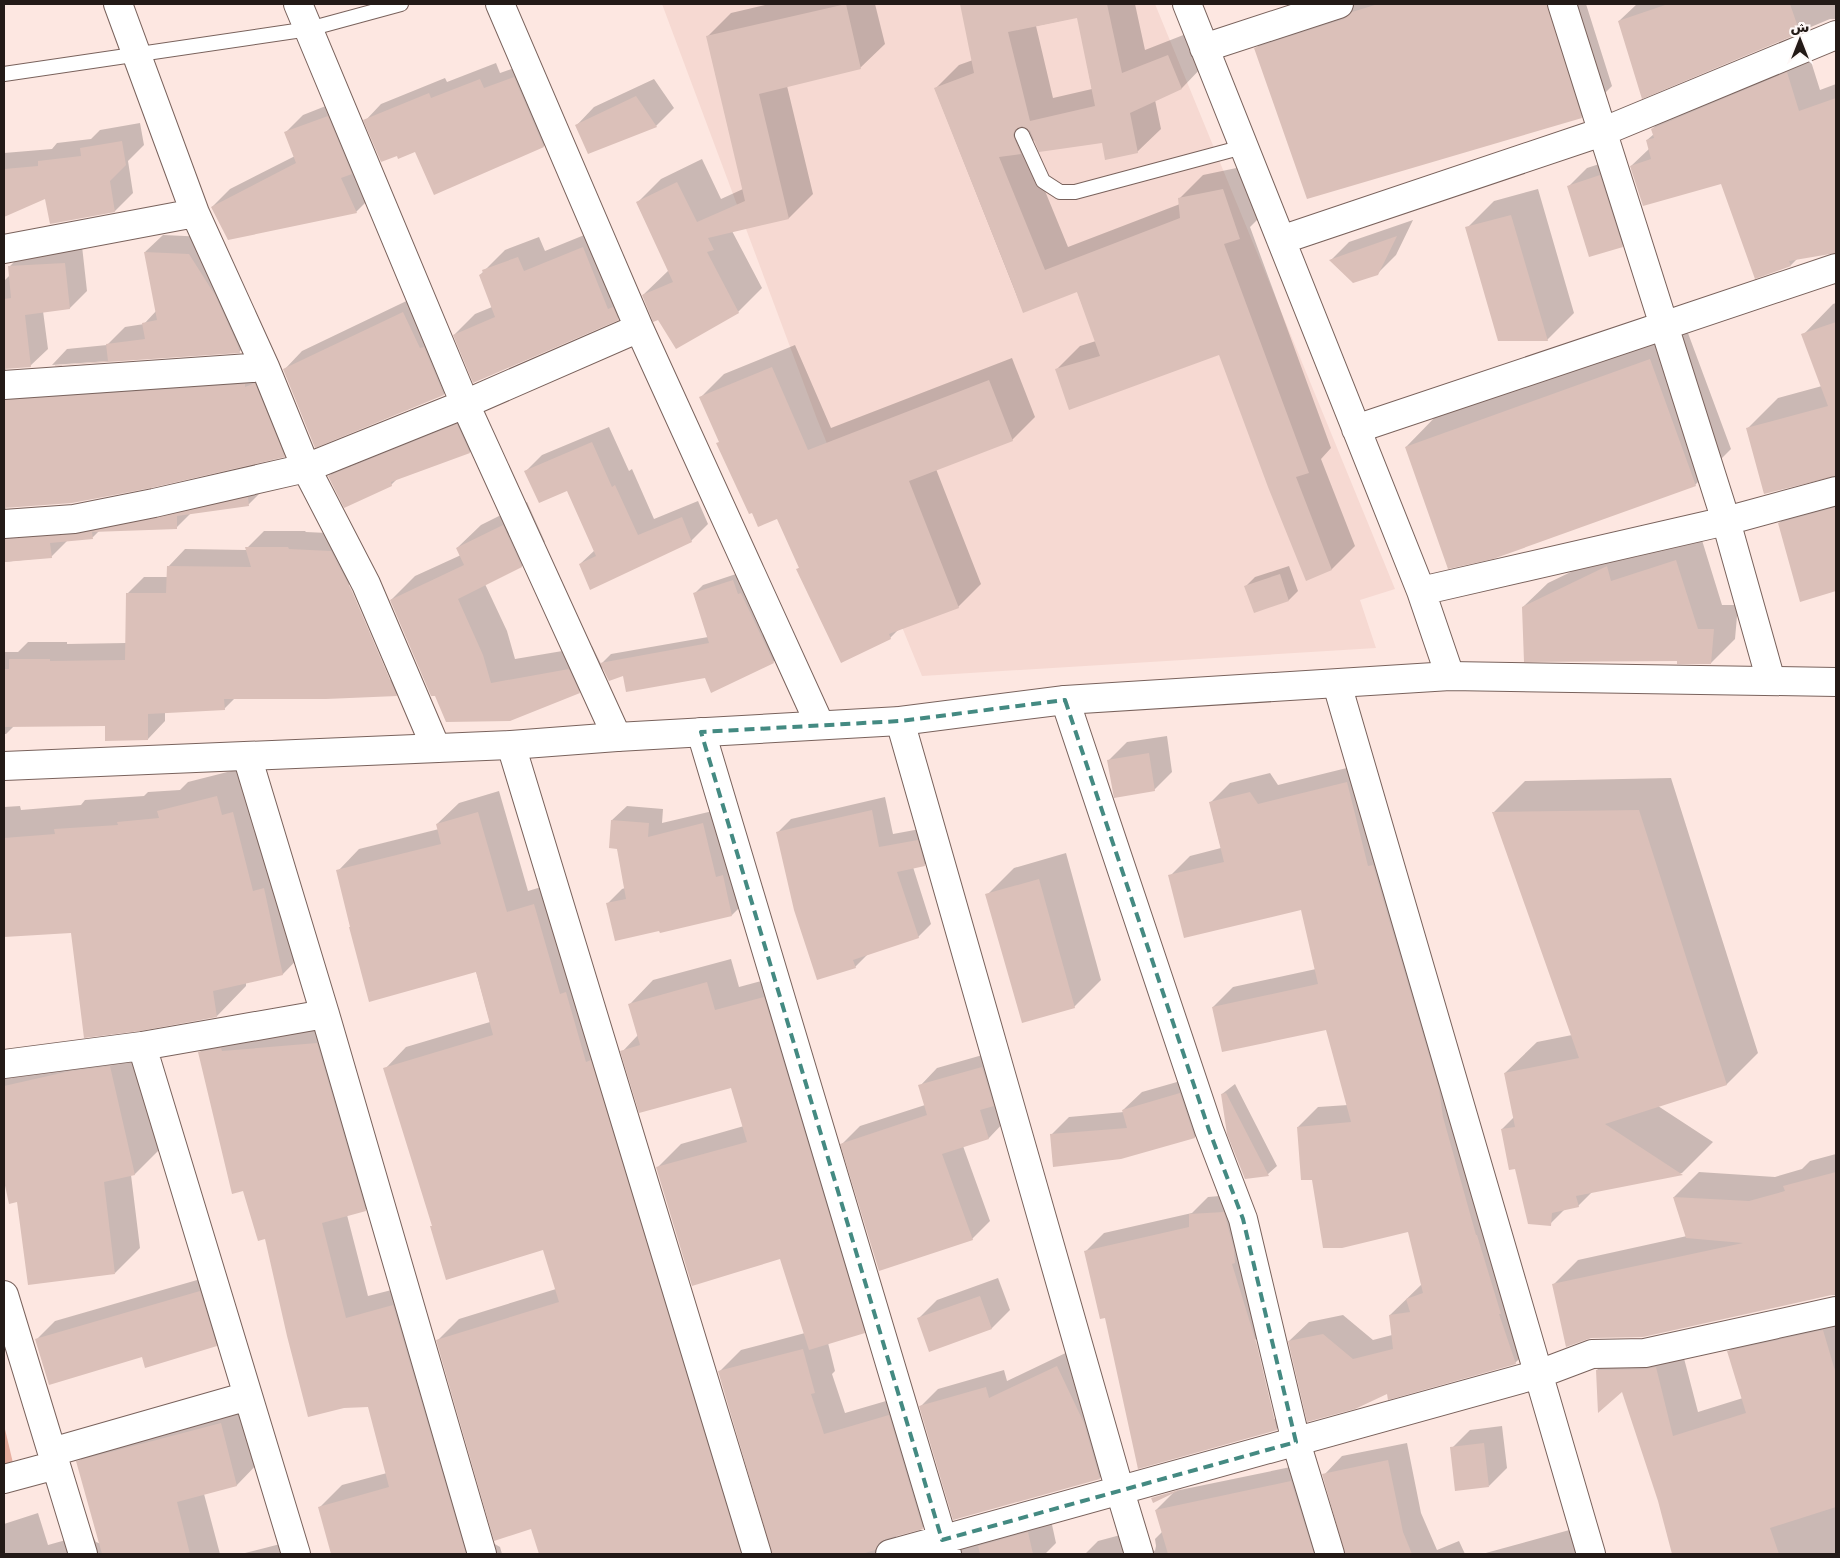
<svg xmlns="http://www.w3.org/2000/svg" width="1840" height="1558" font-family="'DejaVu Sans',Cairo,sans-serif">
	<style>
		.built { fill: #f6d9d2 }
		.green { fill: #e8b0a1 }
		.shadow { fill: #0003; fill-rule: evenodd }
		.building { fill: #dbc0b9; fill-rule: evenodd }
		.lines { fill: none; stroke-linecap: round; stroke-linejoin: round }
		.lane-casing { stroke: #79625c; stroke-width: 16 }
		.street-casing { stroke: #79625c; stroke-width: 30 }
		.secondary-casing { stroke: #79625c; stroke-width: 30 }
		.lane { stroke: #fff; stroke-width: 14 }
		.street { stroke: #fff; stroke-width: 28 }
		.secondary { stroke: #fff; stroke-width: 28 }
		.marked { fill: none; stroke: #448a82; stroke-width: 4; stroke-dasharray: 10 6; stroke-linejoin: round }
	</style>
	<rect width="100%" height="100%" fill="#fde7e1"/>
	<path class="built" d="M 662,4 L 1155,4 L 1395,589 L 1360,600 L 1376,648 L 922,676 L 817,419 Z"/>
	<path class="green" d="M 4,1425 L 13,1463 L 4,1465 Z"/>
	<path class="shadow" d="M 769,4 L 875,4 L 885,44 L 860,68 L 787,86 L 813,194 L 789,218 L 732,231 L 762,288 L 738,312 L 676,347 L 643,295 L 669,270 L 637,203 L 661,179 L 702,159 L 721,199 L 743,189 L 707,37 L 731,13 Z
		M 961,4 L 1135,4 L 1145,50 L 1191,32 L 1205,64 L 1182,88 L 1155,100 L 1161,129 L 1137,152 L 1103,142 L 1035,139 L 1027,147 L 1068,247 L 1180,204 L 1179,199 L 1203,175 L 1246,166 L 1263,214 L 1250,227 L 1331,448 L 1321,459 L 1355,546 L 1332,569 L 1306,579 L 1220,354 L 1057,369 L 1080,346 L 1096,341 L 1077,291 L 1023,311 L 935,89 L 959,65 L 973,60 ZM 1078,17 L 1092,89 L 1053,98 L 1036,26 Z
		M 1328,4 L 1586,4 L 1612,86 L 1581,117 L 1256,48 L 1287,17 Z
		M 1637,4 L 1836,4 L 1836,19 L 1830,19 L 1643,97 L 1619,21 Z
		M 1808,52 L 1820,90 L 1836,84 L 1836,252 L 1798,258 L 1791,265 L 1756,277 L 1722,183 L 1631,166 L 1650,148 L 1647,140 L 1654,134 L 1652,129 L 1674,108 Z
		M 531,62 L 560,129 L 544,146 L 434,193 L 415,150 L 365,121 L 381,104 L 445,78 L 447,82 L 496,63 L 500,73 Z
		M 654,79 L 674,108 L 656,126 L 576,126 L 594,107 Z
		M 346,98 L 374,194 L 356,212 L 212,207 L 230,189 L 295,156 L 285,133 L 303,115 Z
		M 140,123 L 144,145 L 128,161 L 133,193 L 115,211 L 46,197 L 4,216 L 4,153 L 52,149 L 57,143 L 91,139 L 100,130 Z
		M 1618,158 L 1640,228 L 1622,246 L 1569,186 L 1587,168 Z
		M 1538,189 L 1574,313 L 1547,340 L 1467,228 L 1494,201 Z
		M 1413,220 L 1396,255 L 1377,274 L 1331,260 L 1349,242 Z
		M 604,227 L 639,298 L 618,319 L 454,335 L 475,314 L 492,307 L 480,275 L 505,250 L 539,237 L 545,251 Z
		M 163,235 L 207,237 L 257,334 L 239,352 L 52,365 L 67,349 L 107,345 L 125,327 L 144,324 L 157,310 L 145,252 Z
		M 82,246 L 87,291 L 70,308 L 43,311 L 48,349 L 30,366 L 5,368 L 8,377 L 262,367 L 301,438 L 284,456 L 5,507 L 8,515 L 266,487 L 249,504 L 192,512 L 176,528 L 100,530 L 93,537 L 68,540 L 51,557 L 4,562 L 4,281 L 10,275 L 9,267 L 27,249 Z
		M 421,294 L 462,376 L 444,394 L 315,446 L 284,370 L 302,351 Z
		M 1836,303 L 1836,475 L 1832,475 L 1748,428 L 1778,398 L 1822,386 L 1803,335 L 1833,304 Z
		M 1685,325 L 1731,449 L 1695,485 L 1406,447 L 1441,411 Z
		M 795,345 L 831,428 L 1012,358 L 1035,417 L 1012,440 L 936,469 L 981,584 L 958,607 L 899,629 L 890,638 L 798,569 L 800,567 L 778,517 L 720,441 L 701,397 L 724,374 Z
		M 475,407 L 488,434 L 470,452 L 398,478 L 391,485 L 329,476 L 347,458 Z
		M 609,427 L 629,471 L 632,469 L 654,519 L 698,501 L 708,524 L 691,541 L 580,564 L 595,550 L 568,489 L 526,471 L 542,455 Z
		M 1836,486 L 1836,590 L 1801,600 L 1779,523 L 1809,493 Z
		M 527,502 L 545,542 L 522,566 L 485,584 L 507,631 L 515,659 L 592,646 L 601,664 L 611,654 L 708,637 L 694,594 L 703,585 L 742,572 L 782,653 L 773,662 L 624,674 L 604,667 L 579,692 L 510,720 L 391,600 L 415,576 L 461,555 L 457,548 L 481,525 Z
		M 264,531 L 305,531 L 306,532 L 349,534 L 414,678 L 396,695 L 236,697 L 224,709 L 165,712 L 165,721 L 148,739 L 106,725 L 15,725 L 6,734 L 4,734 L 4,652 L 18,652 L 28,642 L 67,642 L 67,644 L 126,643 L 127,594 L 144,577 L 168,577 L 168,567 L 185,549 L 247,550 L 247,548 ZM 351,584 L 391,680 L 389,680 L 348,585 Z
		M 1701,537 L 1722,605 L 1738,605 L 1735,639 L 1711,663 L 1678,660 L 1523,607 L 1548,583 L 1631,543 L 1635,557 Z
		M 1289,566 L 1298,591 L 1289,600 L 1255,611 L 1246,586 L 1255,577 Z
		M 1167,736 L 1172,772 L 1154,790 L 1109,760 L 1127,742 Z
		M 1367,763 L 1535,1343 L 1515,1363 L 1388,1392 L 1289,1341 L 1309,1322 L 1343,1315 L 1373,1340 L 1392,1335 L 1390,1315 L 1422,1284 L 1409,1231 L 1298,1127 L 1318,1107 L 1348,1105 L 1327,1028 L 1213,1007 L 1233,987 L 1316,969 L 1302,908 L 1170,876 L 1190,856 L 1221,848 L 1210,803 L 1230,783 L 1270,773 L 1278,785 Z
		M 247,767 L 283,862 L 293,860 L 312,944 L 283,974 L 246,982 L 246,986 L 217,1016 L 72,932 L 4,936 L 4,807 L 20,806 L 21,810 L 81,805 L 85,800 L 144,796 L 148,792 L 180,790 L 188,782 Z
		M 1671,778 L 1758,1053 L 1727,1084 L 1658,1106 L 1713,1142 L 1682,1173 L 1593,1191 L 1578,1206 L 1566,1208 L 1550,1224 L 1516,1167 L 1502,1129 L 1514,1117 L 1505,1073 L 1537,1042 L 1572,1035 L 1494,812 L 1525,781 Z
		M 499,791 L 528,891 L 555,883 L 767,1544 L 772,1547 L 719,1372 L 741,1350 L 805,1333 L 781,1257 L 657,1168 L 681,1144 L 744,1126 L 731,1086 L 622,1052 L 638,1035 L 630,1004 L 653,980 L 731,959 L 739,987 L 788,974 L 888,1308 L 864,1332 L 828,1343 L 835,1371 L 832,1374 L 845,1413 L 910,1394 L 944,1506 L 922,1528 L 895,1535 L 901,1544 L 958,1544 L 966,1548 L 985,1529 L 1049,1511 L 1056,1543 L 1045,1554 L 541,1554 L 532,1528 L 438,1340 L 459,1319 L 556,1289 L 544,1249 L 433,1225 L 385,1069 L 406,1047 L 490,1022 L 476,971 L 351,926 L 338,871 L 359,849 L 439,829 L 437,824 L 459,803 Z
		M 885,797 L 893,834 L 931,827 L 938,852 L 924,865 L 913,867 L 931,924 L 918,937 L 868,954 L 855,967 L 778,832 L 791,819 Z
		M 627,806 L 663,809 L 662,823 L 717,810 L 746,901 L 732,915 L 607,904 L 622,889 L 625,888 L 612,820 Z
		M 1066,853 L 1101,980 L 1074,1007 L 987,895 L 1014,868 Z
		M 339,1022 L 388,1188 L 365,1210 L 347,1215 L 368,1296 L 415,1284 L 493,1543 L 500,1547 L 502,1554 L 332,1554 L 320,1507 L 342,1485 L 387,1473 L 369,1406 L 266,1238 L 200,1052 L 222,1030 Z
		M 136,1041 L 160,1149 L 135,1174 L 131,1175 L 140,1248 L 115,1273 L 18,1200 L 10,1202 L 4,1175 L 4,1072 Z
		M 1000,1050 L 1006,1120 L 989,1138 L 963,1146 L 990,1221 L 972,1239 L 842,1144 L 860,1126 L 925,1105 L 920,1086 L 937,1068 Z
		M 1198,1076 L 1213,1119 L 1195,1137 L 1120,1158 L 1051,1135 L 1069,1117 L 1124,1112 L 1123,1110 L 1142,1092 Z
		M 1235,1084 L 1277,1166 L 1268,1174 L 1245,1178 L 1222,1094 Z
		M 1836,1154 L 1836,1295 L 1553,1285 L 1578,1260 L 1687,1236 L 1674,1197 L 1699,1172 L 1775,1177 L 1802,1169 L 1810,1161 Z
		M 1242,1194 L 1295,1411 L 1277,1429 L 1106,1316 L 1086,1251 L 1104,1233 L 1192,1213 L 1208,1197 ZM 1257,1339 L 1276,1419 L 1273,1419 L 1254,1340 Z
		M 218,1274 L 234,1327 L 216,1345 L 36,1340 L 55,1321 Z
		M 998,1278 L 1010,1310 L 992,1328 L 919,1318 L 937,1300 Z
		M 1836,1308 L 1836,1554 L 1674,1554 L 1659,1501 L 1623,1390 L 1597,1370 L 1622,1345 L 1680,1343 L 1698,1412 L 1743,1398 L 1729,1351 L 1754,1327 Z
		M 1074,1349 L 1117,1461 L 1100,1478 L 920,1407 L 938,1389 L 1004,1370 L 1007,1381 Z
		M 244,1400 L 260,1461 L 237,1485 L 204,1494 L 220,1554 L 4,1554 L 4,1524 L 38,1513 L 48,1545 L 91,1533 L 96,1542 L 101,1544 L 78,1462 L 102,1438 Z
		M 1502,1426 L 1507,1468 L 1489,1486 L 1452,1448 L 1470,1430 Z
		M 1407,1443 L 1421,1513 L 1437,1550 L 1459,1541 L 1465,1554 L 1085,1554 L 1098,1541 L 1139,1530 L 1147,1547 L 1155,1551 L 1156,1546 L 1155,1539 L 1163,1531 L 1156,1510 L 1175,1491 L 1310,1463 L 1338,1547 L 1347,1552 L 1324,1475 L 1342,1456 Z
		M 1584,1526 L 1592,1554 L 1482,1554 Z
		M 296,1540 L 301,1554 L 241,1554 Z"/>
	<path class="building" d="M 846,4 L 861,69 L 759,94 L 789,219 L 708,238 L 714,250 L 707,252 L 739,313 L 676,349 L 658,320 L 653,322 L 642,295 L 673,282 L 636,202 L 677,182 L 697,222 L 745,201 L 706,36 Z
		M 960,4 L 1107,4 L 1122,73 L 1168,55 L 1182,89 L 1130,113 L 1138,153 L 1105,160 L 1102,143 L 1039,152 L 1030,131 L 1022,126 L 1015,130 L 1013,135 L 1021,154 L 999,157 L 1045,270 L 1180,218 L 1178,198 L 1223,189 L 1240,239 L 1224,244 L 1309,473 L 1296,477 L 1332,570 L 1306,581 L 1268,487 L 1219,355 L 1069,410 L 1055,369 L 1100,356 L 1077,292 L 1023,313 L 1012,283 L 934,88 L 974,73 ZM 1077,18 L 1095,106 L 1030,121 L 1008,32 Z
		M 1378,4 L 1547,4 L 1582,118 L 1307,199 L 1254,48 L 1344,19 L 1352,12 Z
		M 1668,4 L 1790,4 L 1800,33 L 1642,99 L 1618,21 Z
		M 1787,72 L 1799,111 L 1836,98 L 1836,253 L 1789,261 L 1791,266 L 1755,279 L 1721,184 L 1643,206 L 1630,166 L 1651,159 L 1646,140 L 1654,138 L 1651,129 Z
		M 514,77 L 544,147 L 434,195 L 415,152 L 398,159 L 397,156 L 381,162 L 363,120 L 429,93 L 431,98 L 480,79 L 484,88 Z
		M 636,96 L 657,127 L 588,154 L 575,125 Z
		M 328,116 L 352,174 L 341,178 L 357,213 L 228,240 L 211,207 L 296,163 L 284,132 Z
		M 122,141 L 126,165 L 110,181 L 115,212 L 50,224 L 45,199 L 4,217 L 4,169 L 38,166 L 38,161 L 81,156 L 80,148 Z
		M 1600,175 L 1623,247 L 1589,257 L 1567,186 Z
		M 1511,215 L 1548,341 L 1498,341 L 1465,227 Z
		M 1397,236 L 1378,275 L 1353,283 L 1329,260 Z
		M 583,247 L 608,309 L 613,307 L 619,320 L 473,383 L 453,335 L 495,317 L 479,275 L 483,273 L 482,270 L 518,257 L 524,271 Z
		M 144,252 L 189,254 L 215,295 L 238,346 L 240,353 L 48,366 L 108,361 L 106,344 L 145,339 L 142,323 L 157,320 Z
		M 65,263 L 70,309 L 25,315 L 31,367 L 4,369 L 4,299 L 11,298 L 8,266 Z
		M 403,312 L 420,348 L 424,347 L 444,395 L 315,448 L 283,369 Z
		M 1836,322 L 1836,476 L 1764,494 L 1746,428 L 1828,406 L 1801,334 Z
		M 1650,359 L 1696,486 L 1493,559 L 1448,569 L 1405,447 Z
		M 772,367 L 808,450 L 989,380 L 1013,441 L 909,481 L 959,608 L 889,634 L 891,639 L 841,663 L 796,569 L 799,568 L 777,519 L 758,527 L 752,513 L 749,514 L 716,443 L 719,442 L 699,397 Z
		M 255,383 L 285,457 L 151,488 L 72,503 L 4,508 L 4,400 L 245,384 L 245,387 Z
		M 457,424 L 470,453 L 391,482 L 392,486 L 344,508 L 328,476 Z
		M 592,442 L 612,487 L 615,485 L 638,535 L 682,517 L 692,542 L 590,590 L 579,564 L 596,556 L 567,491 L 539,503 L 524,471 Z
		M 248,497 L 249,506 L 177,516 L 177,529 L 92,532 L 93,539 L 50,543 L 52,558 L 4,562 L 4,539 L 77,534 Z
		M 1836,507 L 1836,591 L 1800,602 L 1778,523 Z
		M 503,525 L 522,567 L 458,599 L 483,655 L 491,683 L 569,669 L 580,693 L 510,721 L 446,722 L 435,696 L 431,696 L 390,600 L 464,565 L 456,548 Z
		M 245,547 L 288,547 L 289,549 L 331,551 L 352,591 L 397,696 L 326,699 L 224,699 L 225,710 L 148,714 L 148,740 L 105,741 L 105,726 L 4,727 L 4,669 L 9,669 L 9,659 L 50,659 L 50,661 L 125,660 L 126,593 L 166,593 L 167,566 L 251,567 Z
		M 1676,560 L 1698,629 L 1714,629 L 1711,664 L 1677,664 L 1677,661 L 1524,662 L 1522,607 L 1607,566 L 1611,581 Z
		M 1280,574 L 1289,601 L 1254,613 L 1244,586 Z
		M 733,580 L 738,594 L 741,593 L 774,663 L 711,693 L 705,678 L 626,692 L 623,676 L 609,681 L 600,663 L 709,643 L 693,593 Z
		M 1149,753 L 1155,791 L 1114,798 L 1107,760 Z
		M 1347,782 L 1368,866 L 1373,865 L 1439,1089 L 1443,1117 L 1476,1235 L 1477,1235 L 1501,1314 L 1499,1314 L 1516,1364 L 1388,1400 L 1387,1394 L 1355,1409 L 1307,1422 L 1288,1341 L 1323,1334 L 1353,1359 L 1393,1349 L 1389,1315 L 1410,1312 L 1406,1299 L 1423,1293 L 1408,1232 L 1342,1248 L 1323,1248 L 1312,1180 L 1301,1180 L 1297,1127 L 1351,1122 L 1326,1030 L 1222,1052 L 1212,1007 L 1318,984 L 1301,910 L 1184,938 L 1168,875 L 1224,862 L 1209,802 L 1250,792 L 1258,804 Z
		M 217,796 L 222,815 L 233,812 L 253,891 L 264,888 L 283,975 L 213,991 L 217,1017 L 140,1031 L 84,1038 L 71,933 L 4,937 L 4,838 L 55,834 L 54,829 L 118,825 L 117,822 L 159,818 L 157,811 Z
		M 872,810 L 879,847 L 918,840 L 925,866 L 897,872 L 919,938 L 853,960 L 856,968 L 817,980 L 794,910 L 776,832 Z
		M 1639,810 L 1727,1085 L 1605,1124 L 1683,1175 L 1576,1196 L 1579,1207 L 1552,1213 L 1551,1226 L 1528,1224 L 1515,1169 L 1509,1170 L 1501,1129 L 1515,1127 L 1504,1073 L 1579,1058 L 1492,812 Z
		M 478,812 L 507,912 L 534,904 L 560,994 L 566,992 L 586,1062 L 591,1060 L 741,1554 L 539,1554 L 531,1529 L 494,1541 L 436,1340 L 559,1302 L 543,1250 L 446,1280 L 430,1226 L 432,1226 L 383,1068 L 493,1035 L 476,972 L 369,1002 L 349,927 L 350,927 L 336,870 L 441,844 L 436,824 Z
		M 611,820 L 649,823 L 648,837 L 703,823 L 716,877 L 723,875 L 732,916 L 660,933 L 659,931 L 615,941 L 606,903 L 626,899 L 617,849 L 609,848 Z
		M 1039,879 L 1075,1008 L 1022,1023 L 985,894 Z
		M 707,982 L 715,1010 L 764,997 L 865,1333 L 809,1350 L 780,1259 L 692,1286 L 656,1167 L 747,1142 L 731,1088 L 639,1113 L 620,1051 L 640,1045 L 628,1004 Z
		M 317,1043 L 366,1211 L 322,1223 L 346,1318 L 393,1305 L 466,1554 L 331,1554 L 318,1507 L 389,1487 L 368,1407 L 344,1408 L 308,1417 L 287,1336 L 265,1239 L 258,1241 L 243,1191 L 232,1194 L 198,1052 L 221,1048 L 222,1051 Z
		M 110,1066 L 135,1175 L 104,1182 L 115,1274 L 28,1285 L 17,1202 L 9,1204 L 4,1181 L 4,1086 L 70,1071 Z
		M 982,1067 L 994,1106 L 980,1110 L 989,1139 L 942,1154 L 973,1240 L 879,1271 L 840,1144 L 927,1115 L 918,1085 Z
		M 1180,1093 L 1195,1138 L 1121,1159 L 1053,1167 L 1050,1134 L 1127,1128 L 1122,1110 Z
		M 1226,1093 L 1269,1176 L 1245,1179 L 1227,1134 L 1221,1094 Z
		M 1836,1172 L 1836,1294 L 1643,1337 L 1591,1338 L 1566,1347 L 1552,1284 L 1743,1243 L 1686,1238 L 1673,1197 L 1749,1201 L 1785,1191 L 1783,1186 Z
		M 1224,1212 L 1234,1249 L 1235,1263 L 1232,1264 L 1257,1345 L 1277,1430 L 1138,1469 L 1105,1318 L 1100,1319 L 1084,1251 L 1189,1227 L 1189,1214 Z
		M 200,1291 L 217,1346 L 145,1368 L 142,1357 L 49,1385 L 35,1339 Z
		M 980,1296 L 992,1329 L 929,1352 L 917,1318 Z
		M 1823,1330 L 1836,1374 L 1836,1507 L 1770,1528 L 1779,1554 L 1672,1554 L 1658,1501 L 1622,1392 L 1598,1413 L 1596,1370 L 1645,1369 L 1656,1367 L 1673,1436 L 1746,1413 L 1727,1351 Z
		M 803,1349 L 815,1393 L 811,1394 L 824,1434 L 889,1415 L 923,1529 L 886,1539 L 879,1543 L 875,1550 L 862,1554 L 772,1554 L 718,1371 Z
		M 1057,1366 L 1084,1423 L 1100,1479 L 953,1520 L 919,1406 L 986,1387 L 989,1398 Z
		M 221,1423 L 237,1486 L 177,1502 L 190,1554 L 102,1554 L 76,1461 Z
		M 1484,1443 L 1489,1487 L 1455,1491 L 1450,1447 Z
		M 1388,1460 L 1403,1532 L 1412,1554 L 1345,1554 L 1322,1474 Z
		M 1291,1481 L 1314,1554 L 1168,1554 L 1155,1510 Z
		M 1182,1489 L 1153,1503 L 1151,1498 Z
		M 1028,1532 L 1033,1554 L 980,1554 L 978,1546 Z"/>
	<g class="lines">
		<defs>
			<path id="lane" d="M 4,74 L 309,29 L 401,4
				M 1022,135 L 1043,181 L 1060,192 L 1075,192 L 1243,147"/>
			<path id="street" d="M 118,4 L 195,213 L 265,367 L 306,468 L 366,584 L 436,748
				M 298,4 L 465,404 L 617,737
				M 500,4 L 639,328 L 820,725
				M 1187,4 L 1421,591 L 1450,676
				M 1562,4 L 1726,521 L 1771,681
				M 1204,48 L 1339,4
				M 1281,240 L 1602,132 L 1836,35
				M 4,249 L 195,213
				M 4,385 L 265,367
				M 1356,429 L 1836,268
				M 4,524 L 74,519 L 154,503 L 306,468 L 465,404 L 639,328
				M 1421,591 L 1726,521 L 1836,491
				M 1337,684 L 1591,1554
				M 1065,700 L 1209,1130 L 1243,1219 L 1296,1442 L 1330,1554
				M 900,721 L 1120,1491 L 1139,1554
				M 701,732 L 947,1554
				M 511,745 L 757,1554
				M 247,756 L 325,1014 L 482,1554
				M 142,1046 L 296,1554
				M 4,1064 L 142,1046 L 325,1014
				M 4,1295 L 83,1554
				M 52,1452 L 248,1396
				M 4,1479 L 56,1465
				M 890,1554 L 1539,1374 L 1592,1354 L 1645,1353 L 1836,1311"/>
			<path id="secondary" d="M 4,766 L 511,745 L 617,737 L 900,721 L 1065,700 L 1450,676 L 1836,682"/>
		</defs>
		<use href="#lane" class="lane-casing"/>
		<use href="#street" class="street-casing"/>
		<use href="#secondary" class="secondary-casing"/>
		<use href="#lane" class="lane"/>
		<use href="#street" class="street"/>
		<use href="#secondary" class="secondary"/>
	</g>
	<path class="marked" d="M 1065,700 L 1209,1130 L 1243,1219 L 1296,1442 L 942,1540 L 701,732 L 900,721 Z"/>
	<rect width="1840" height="1558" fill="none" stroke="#231a17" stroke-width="10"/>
	<g transform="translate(1800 40)" stroke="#fef8f7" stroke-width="4" paint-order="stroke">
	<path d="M0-4L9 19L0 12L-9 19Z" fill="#231a17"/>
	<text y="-8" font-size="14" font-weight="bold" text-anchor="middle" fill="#231a17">ش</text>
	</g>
</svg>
